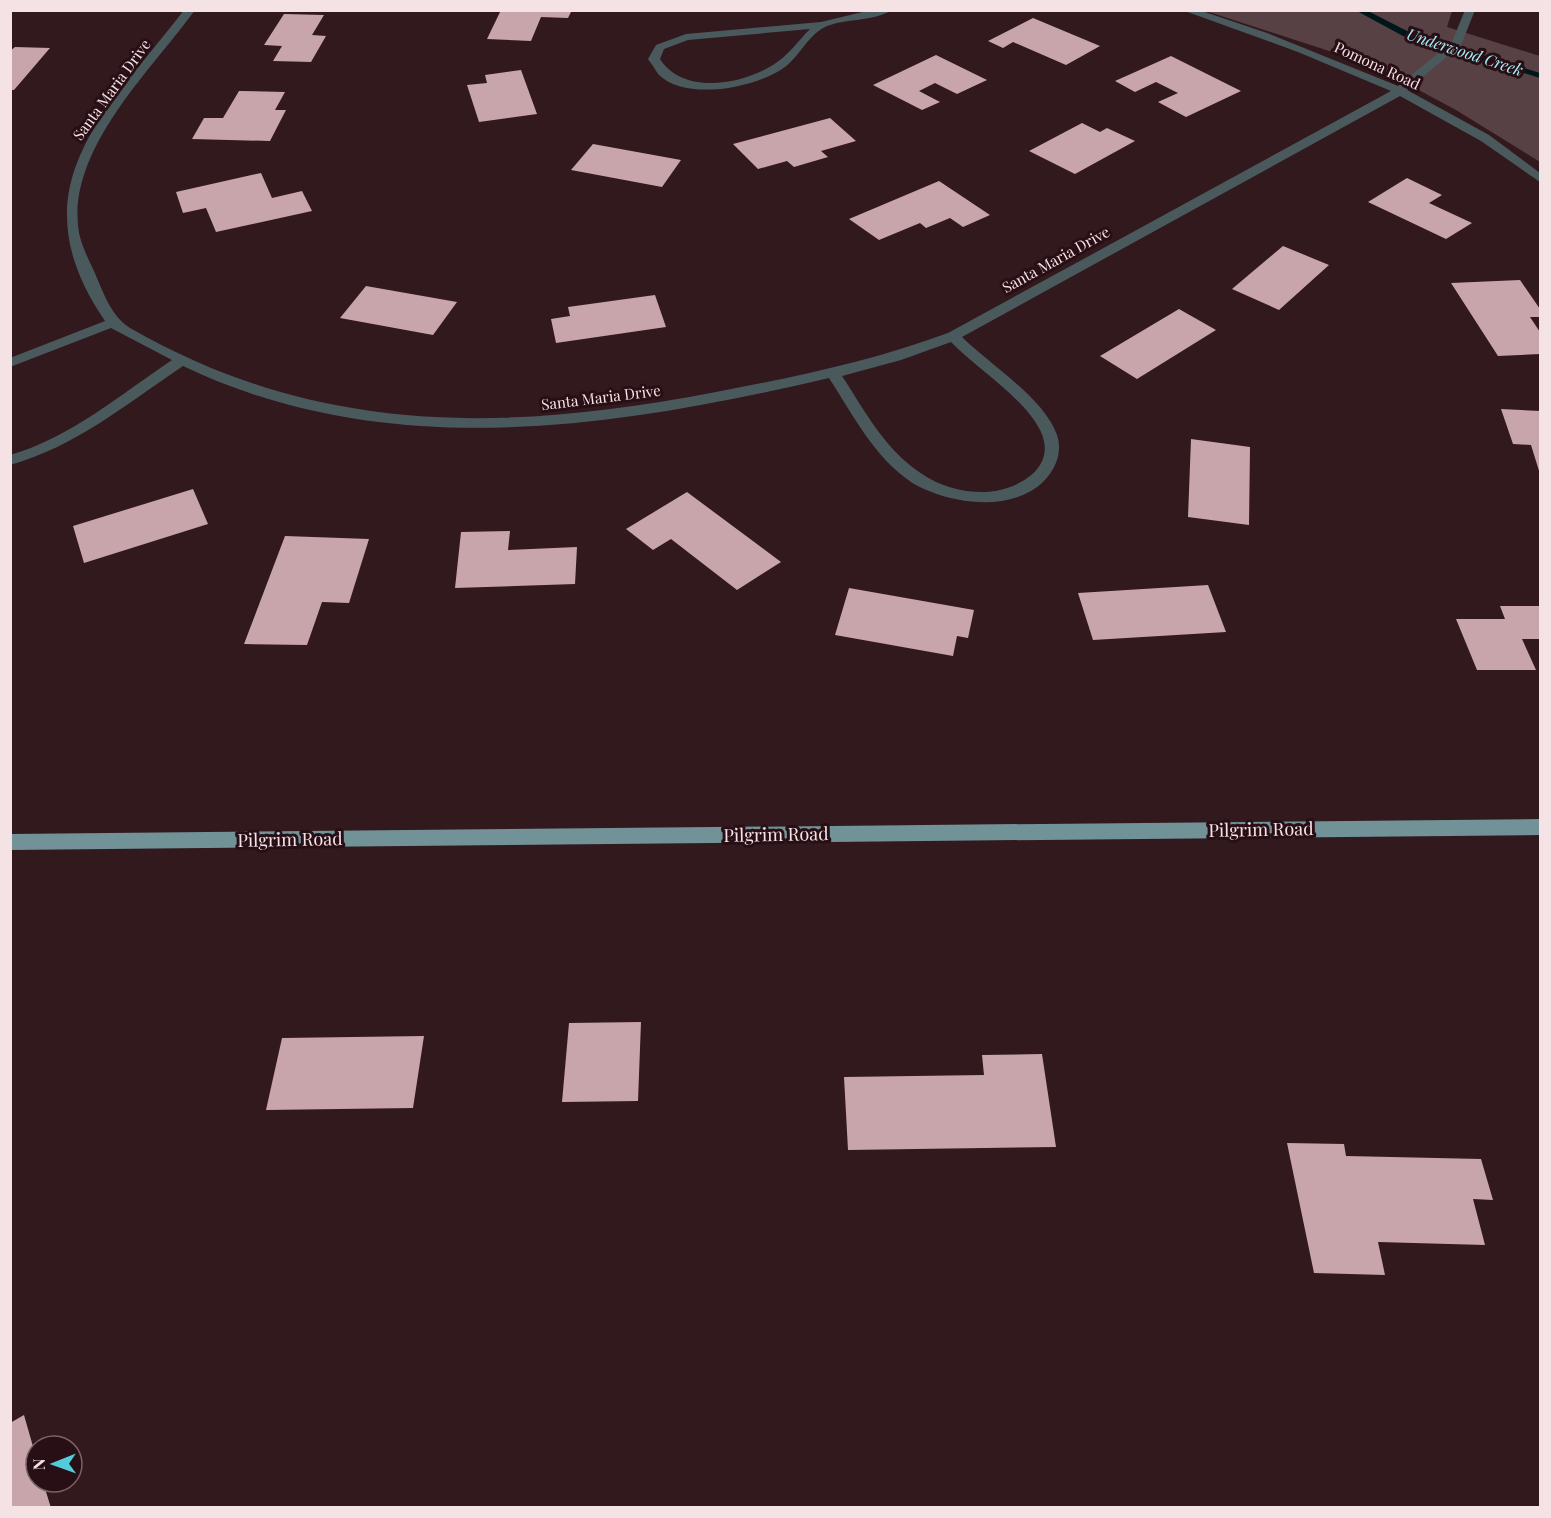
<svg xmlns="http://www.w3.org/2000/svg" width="1551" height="1518" font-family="'Playfair Display',serif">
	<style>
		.green { fill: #584145 }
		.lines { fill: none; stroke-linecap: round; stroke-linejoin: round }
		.stream { fill: #00171a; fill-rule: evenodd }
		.building { fill: #c8a5ab }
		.minor { fill: #4a5a5c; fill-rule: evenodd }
		.major { fill: #719296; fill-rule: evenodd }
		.labels { text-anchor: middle; stroke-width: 6; stroke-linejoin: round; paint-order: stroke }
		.far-street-label { font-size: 15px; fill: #f4e2e5; stroke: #280f15 }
		.far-water-label { font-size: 16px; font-style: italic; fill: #a6eff9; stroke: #280f15 }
		.street-label { font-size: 18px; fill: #f4e2e5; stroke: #280f15 }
	</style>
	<rect width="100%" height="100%" fill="#32191e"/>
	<path class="green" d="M 1206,11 L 1452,11 L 1447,27 L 1540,56 L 1540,162 L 1456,110 L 1372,65 Z"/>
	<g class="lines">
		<path class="stream" d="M 1355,10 L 1366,10 L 1409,32 L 1540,73 L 1540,78 L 1403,36 Z"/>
	</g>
	<path class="building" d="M 501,10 L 572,10 L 568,18 L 541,17 L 531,41 L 487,39 Z
		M 284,14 L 324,15 L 312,35 L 326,36 L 311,62 L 273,61 L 282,46 L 264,45 Z
		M 1033,18 L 1100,46 L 1066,65 L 1013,42 L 1003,48 L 988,41 Z
		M 15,47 L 50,48 L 14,90 L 10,90 L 10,51 Z
		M 936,55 L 987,80 L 957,94 L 935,83 L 919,91 L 940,102 L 922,110 L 873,85 Z
		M 1171,56 L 1241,91 L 1186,117 L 1158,102 L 1178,93 L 1156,82 L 1135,92 L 1115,81 Z
		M 521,70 L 537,114 L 479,122 L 467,85 L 487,83 L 485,75 Z
		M 239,91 L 285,92 L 275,110 L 286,110 L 270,141 L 192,139 L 204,118 L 223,118 Z
		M 830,118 L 856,141 L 821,151 L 828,157 L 794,167 L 787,161 L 758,169 L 733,144 Z
		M 1082,123 L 1100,132 L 1107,128 L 1135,141 L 1075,174 L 1029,151 Z
		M 593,144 L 681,160 L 662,187 L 571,170 Z
		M 261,173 L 272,198 L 302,191 L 312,211 L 216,232 L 206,208 L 183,213 L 176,192 Z
		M 1407,178 L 1442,195 L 1429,203 L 1472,223 L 1446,239 L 1368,202 Z
		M 939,181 L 990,215 L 963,227 L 950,218 L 926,228 L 920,223 L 879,240 L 849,219 Z
		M 1283,246 L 1329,265 L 1279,310 L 1232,289 Z
		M 1520,280 L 1540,309 L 1540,317 L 1530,317 L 1540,332 L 1540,354 L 1498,356 L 1451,283 Z
		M 366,286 L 457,302 L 433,335 L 340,318 Z
		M 655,295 L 666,327 L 556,343 L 551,319 L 570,316 L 568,307 Z
		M 1179,309 L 1216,330 L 1137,379 L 1100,356 Z
		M 1501,409 L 1540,411 L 1540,474 L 1531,445 L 1513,444 Z
		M 1191,439 L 1250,447 L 1249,525 L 1188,517 Z
		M 193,489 L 208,524 L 84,563 L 73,526 Z
		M 687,492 L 781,562 L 737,590 L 671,539 L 653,550 L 626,529 Z
		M 510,531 L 508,550 L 577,547 L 575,584 L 455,588 L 461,532 Z
		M 285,536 L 369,539 L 349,603 L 322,602 L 307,645 L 244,644 Z
		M 1208,585 L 1226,632 L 1093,640 L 1078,593 Z
		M 849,588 L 974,610 L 968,638 L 957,636 L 953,656 L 835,635 Z
		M 1500,606 L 1540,606 L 1540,639 L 1522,639 L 1536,670 L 1477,670 L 1456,619 L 1505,619 Z
		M 641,1022 L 638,1101 L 562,1102 L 569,1023 Z
		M 424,1036 L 413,1108 L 266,1110 L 282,1038 Z
		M 1042,1054 L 1056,1147 L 848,1150 L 844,1077 L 984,1075 L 982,1055 Z
		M 1287,1143 L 1344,1144 L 1346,1156 L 1481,1159 L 1493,1200 L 1473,1199 L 1485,1245 L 1378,1242 L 1385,1275 L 1314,1273 Z
		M 24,1415 L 36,1457 L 36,1482 L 43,1482 L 51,1508 L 10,1508 L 10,1423 Z"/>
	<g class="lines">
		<path class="minor" d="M 184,10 L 195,10 C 151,71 65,151 79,233 C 82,246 88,259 94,271 C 103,292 111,316 130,328 C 320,437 507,432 716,392 C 795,377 872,361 948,333 L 1391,91 L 1298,52 L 1182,10 L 1199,10 L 1267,33 L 1398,86 L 1452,42 L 1465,10 L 1475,10 L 1461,45 L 1407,90 L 1489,135 L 1540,173 L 1540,182 L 1481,141 L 1400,96 L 962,337 C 989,364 1044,398 1057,435 C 1061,447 1059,458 1053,469 C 1026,516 949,506 911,482 C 874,457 853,415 829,378 C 616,428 388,464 183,366 C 128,403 75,447 10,465 L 10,455 C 70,438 121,394 172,360 L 111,328 L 10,367 L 10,358 L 105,321 C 14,188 105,113 184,10 ZM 951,342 C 976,368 1026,399 1041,432 C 1058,470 1014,492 982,492 C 961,492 940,486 922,474 C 885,450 865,411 842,376 L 901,360 Z
			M 871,10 L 892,10 C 873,22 845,18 825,27 C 807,36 798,59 782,69 C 753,88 686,101 659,75 C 655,70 652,64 648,59 L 656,45 L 686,34 L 821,22 ZM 810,29 C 798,41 788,56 773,65 C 741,85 683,95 660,59 L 664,49 L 688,40 Z"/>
		<path class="major" d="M 1540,819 L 1540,835 L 10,850 L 10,834 Z"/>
	</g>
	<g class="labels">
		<g class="far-street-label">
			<text transform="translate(1377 66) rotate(25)" y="5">Pomona Road</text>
			<text transform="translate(112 90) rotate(-54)" y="5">Santa Maria Drive</text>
			<text transform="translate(1056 260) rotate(-29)" y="5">Santa Maria Drive</text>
			<text transform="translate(601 398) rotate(-7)" y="5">Santa Maria Drive</text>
		</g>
		<g class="far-water-label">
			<text transform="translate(1465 52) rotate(18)" y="6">Underwood Creek</text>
		</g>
		<g class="street-label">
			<text transform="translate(1261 830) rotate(-1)" y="6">Pilgrim Road</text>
			<text transform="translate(776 835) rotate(-1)" y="6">Pilgrim Road</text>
			<text transform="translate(290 840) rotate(-1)" y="6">Pilgrim Road</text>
		</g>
	</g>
	<rect width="1551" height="1518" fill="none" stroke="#f4e2e5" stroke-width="24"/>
	<g transform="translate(54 1464) rotate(269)"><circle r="28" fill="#280f15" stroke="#7a6368" stroke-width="1.5"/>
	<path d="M0-4.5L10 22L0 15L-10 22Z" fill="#52cbda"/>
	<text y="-9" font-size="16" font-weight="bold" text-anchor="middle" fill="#f4e2e5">N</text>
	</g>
</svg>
